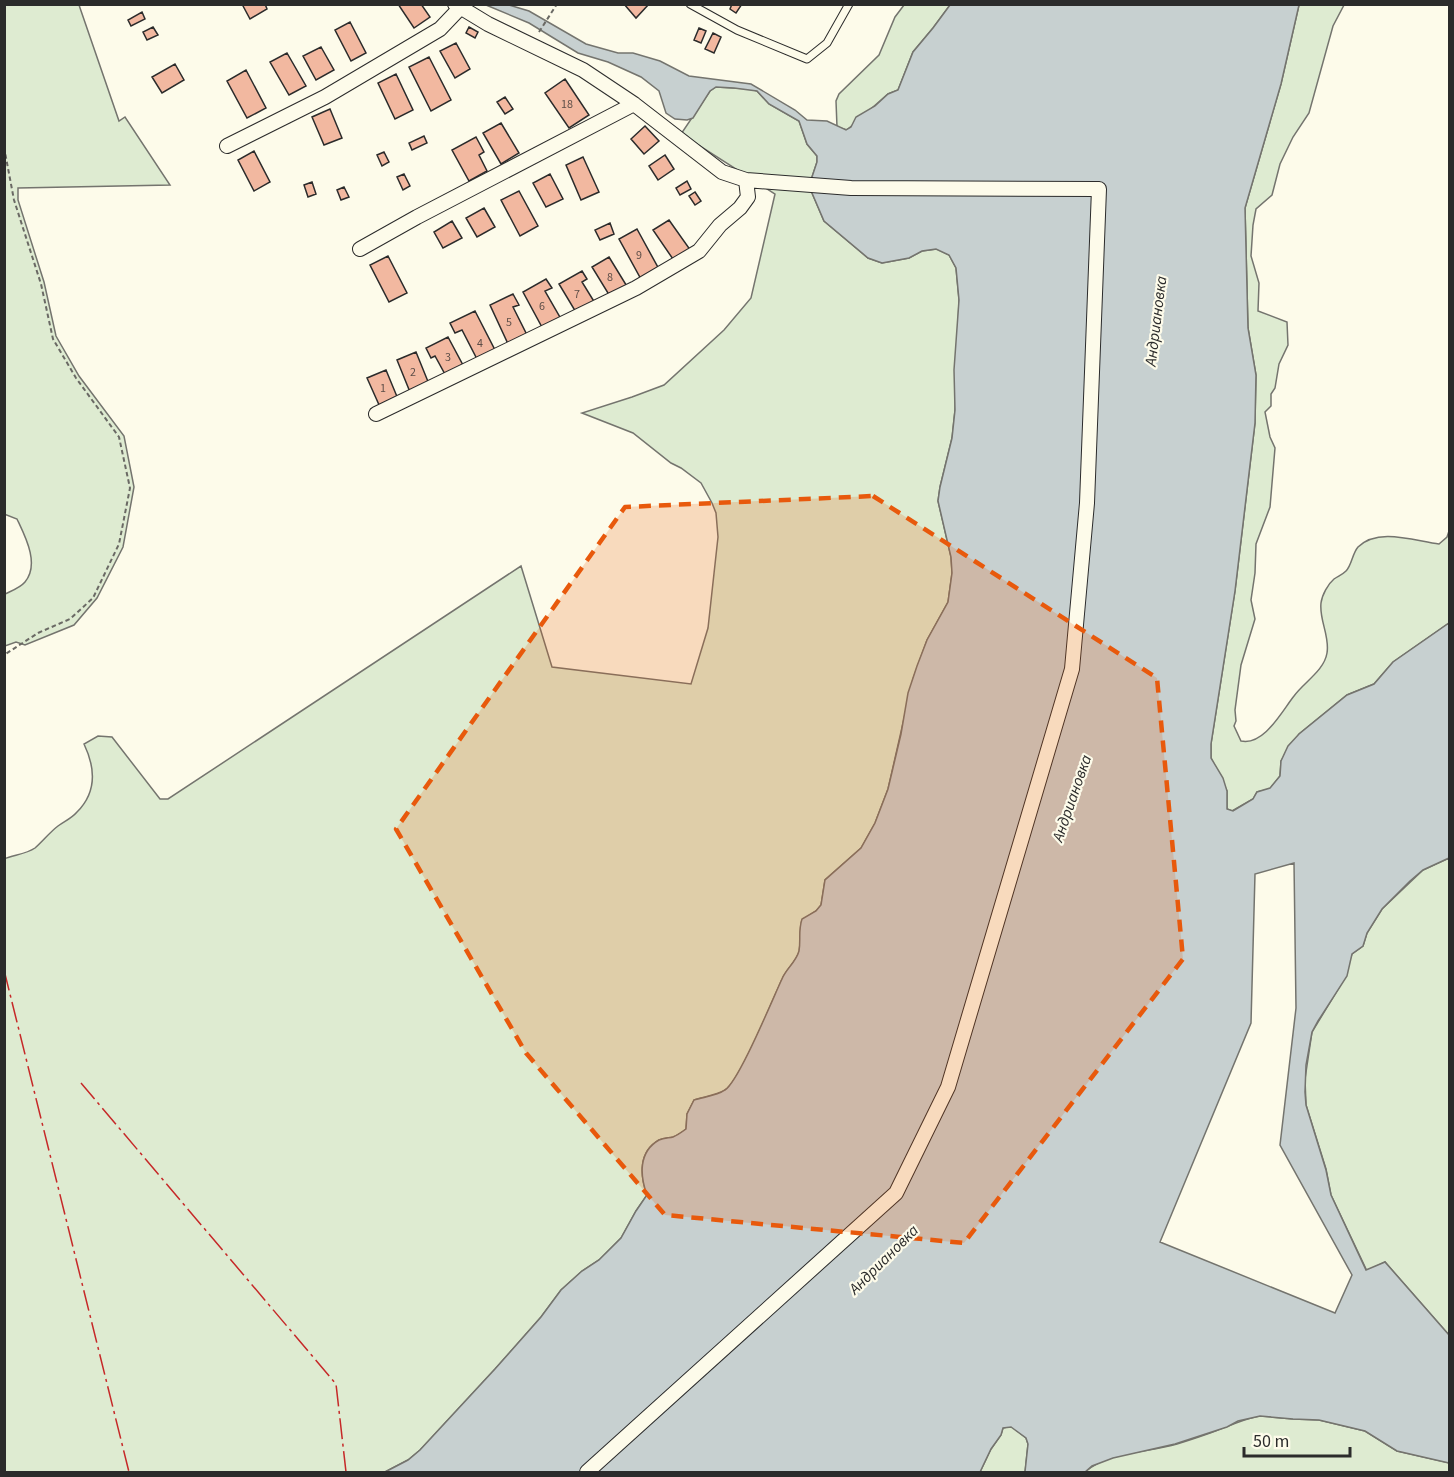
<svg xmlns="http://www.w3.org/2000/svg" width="1454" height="1477" font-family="'Source Sans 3',sans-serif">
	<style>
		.green { fill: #deebd1; stroke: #74746e; stroke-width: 1.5 }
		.water { fill: #c7d0d0; stroke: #74746e; stroke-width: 1.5; fill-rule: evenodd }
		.building { fill: #f2b8a0; stroke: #2b2b2b; stroke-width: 1.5 }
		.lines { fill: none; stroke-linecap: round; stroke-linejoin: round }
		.service-casing { stroke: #2b2b2b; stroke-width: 9 }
		.minor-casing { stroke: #2b2b2b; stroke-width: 16 }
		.path { stroke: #6a6964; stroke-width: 2; stroke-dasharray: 4.5 3; stroke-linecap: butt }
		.service { stroke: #fdfbea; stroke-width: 7 }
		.minor { stroke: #fdfbea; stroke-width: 14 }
		.power { stroke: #c62828; stroke-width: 1.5; stroke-dasharray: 21 4.5 3 4.5; stroke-linecap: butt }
		.marked { fill: #e8590c; fill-opacity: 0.2; stroke: #e8590c; stroke-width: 4.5; stroke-dasharray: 12 8; stroke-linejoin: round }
		.labels { text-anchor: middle; stroke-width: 4.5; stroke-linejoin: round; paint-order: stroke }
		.number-label { font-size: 12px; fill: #5d4e48 }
		.water-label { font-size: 16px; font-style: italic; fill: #2b2b2b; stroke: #fdfbea }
	</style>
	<rect width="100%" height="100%" fill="#fdfbea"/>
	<path class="green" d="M 5,4 L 79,5 L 119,121 L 125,117 L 170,185 L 18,188 L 18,200 L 44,282 L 56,336 L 79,376 L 124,436 L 134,487 L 123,547 L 97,598 L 74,625 L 25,645 L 16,642 L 5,646 L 5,594 C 11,591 20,588 25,582 C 40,564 25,536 17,519 L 4,514 Z
		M 904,5 L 950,5 L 933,28 L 913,52 L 898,90 L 888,94 L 847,130 L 837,127 L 836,101 L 839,94 L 879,55 L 895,17 Z
		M 1299,5 L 1344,5 L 1333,26 L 1309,113 L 1293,137 L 1280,164 L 1272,195 L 1256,209 L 1253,225 L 1251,256 L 1259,283 L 1258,311 L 1287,322 L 1288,345 L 1279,364 L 1275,388 L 1271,394 L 1271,406 L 1265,412 L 1270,437 L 1275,448 L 1270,507 L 1256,544 L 1255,573 L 1251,600 L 1255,619 L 1241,665 L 1235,710 L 1236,721 L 1234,726 L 1241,741 C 1264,746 1282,711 1294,696 C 1304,682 1324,671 1327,653 C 1330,636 1319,620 1321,603 C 1322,595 1328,584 1334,579 C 1338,576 1342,575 1346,571 C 1352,565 1352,554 1358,547 C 1378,527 1415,541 1439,544 L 1447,537 L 1449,531 L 1449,623 L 1393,662 L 1374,684 L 1347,695 L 1299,734 L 1281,761 L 1280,776 L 1270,789 L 1257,792 L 1253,799 L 1232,811 L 1227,809 L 1227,791 L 1211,758 L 1211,744 L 1235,591 L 1255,423 L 1256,375 L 1248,328 L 1245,208 L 1281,84 Z
		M 716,87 L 751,89 L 757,91 L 769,104 L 799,121 L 807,144 L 817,156 L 817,162 L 809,186 L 824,221 L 868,258 L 882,263 L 909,258 L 922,251 L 937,249 L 949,255 L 956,268 L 959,300 L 955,410 L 952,438 L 940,487 L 938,501 L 951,557 L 952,573 L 948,602 L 927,640 L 913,679 L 888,789 L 875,823 L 861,848 L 825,880 L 821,905 L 816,911 L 802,920 C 799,930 801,941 799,952 C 796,962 786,969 782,979 C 773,999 740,1081 725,1090 C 717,1095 703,1097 694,1100 L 687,1114 L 686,1129 C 682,1132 678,1135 673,1137 C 669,1138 664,1138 659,1140 C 638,1152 640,1176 647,1195 L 636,1211 L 621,1238 L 599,1260 L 582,1271 L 561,1290 L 541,1317 L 495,1369 L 420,1450 L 408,1460 L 385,1472 L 5,1472 L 4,859 C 14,855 26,854 35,848 C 43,841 50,832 58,826 C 65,821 72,818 77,812 C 97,792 96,769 84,744 L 98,736 L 112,737 L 160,799 L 168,799 L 521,566 L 552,667 L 691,684 L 708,628 L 718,537 L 716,513 L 712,503 L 701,483 L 681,468 L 671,463 L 633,433 L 582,413 L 632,397 L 664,385 L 724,330 L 751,298 L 775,194 L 681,134 L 710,91 Z
		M 1449,858 L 1449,1335 L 1385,1262 L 1367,1271 L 1331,1195 L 1326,1169 L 1306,1105 L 1305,1079 L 1312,1032 L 1340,986 L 1352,954 L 1363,946 L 1367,933 L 1382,909 L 1423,870 Z
		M 1260,1416 L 1293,1419 L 1319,1420 L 1365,1431 L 1397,1451 L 1450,1463 L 1449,1472 L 1085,1472 C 1109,1451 1147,1453 1177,1444 C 1193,1439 1209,1434 1225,1427 C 1237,1423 1247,1418 1260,1416 Z
		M 1011,1426 L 1026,1438 L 1028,1444 L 1025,1472 L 980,1472 L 991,1449 L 1001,1435 L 1003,1428 Z"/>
	<path class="water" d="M 486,5 L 509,5 L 529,11 L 586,44 L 618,53 L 633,53 L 660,61 L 689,76 L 751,84 L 795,110 L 807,120 L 827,121 L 846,130 L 851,127 L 856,117 L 875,106 L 888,94 L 898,90 L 913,52 L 933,28 L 950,5 L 1299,5 L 1281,84 L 1245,208 L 1248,328 L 1256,375 L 1255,423 L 1235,591 L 1211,744 L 1211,758 L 1223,778 L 1227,791 L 1227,809 L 1233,811 L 1253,799 L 1257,792 L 1270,788 L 1280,776 L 1281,761 L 1288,746 L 1299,734 L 1347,695 L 1374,684 L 1393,662 L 1449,623 L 1449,858 L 1423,870 L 1410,881 L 1382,909 L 1367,933 L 1363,946 L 1352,954 L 1347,976 L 1318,1021 L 1312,1032 L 1306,1065 L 1305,1092 L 1306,1105 L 1326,1170 L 1331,1195 L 1366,1270 L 1385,1262 L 1449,1335 L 1449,1463 L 1397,1451 L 1365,1431 L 1319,1420 L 1293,1419 L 1260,1416 L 1238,1421 L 1227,1427 L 1175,1444 L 1113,1458 L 1092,1466 L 1085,1472 L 1025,1472 L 1028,1444 L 1026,1438 L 1011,1427 L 1003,1428 L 1001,1435 L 991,1449 L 980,1472 L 385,1472 L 408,1460 L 420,1450 L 495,1369 L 541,1317 L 561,1290 L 582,1271 L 599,1260 L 621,1238 L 636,1211 L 647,1195 C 640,1176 638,1152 659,1140 C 664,1138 669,1138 673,1137 C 678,1135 682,1132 686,1129 L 687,1114 L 694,1100 C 703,1097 717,1096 725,1090 C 739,1081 773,998 782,979 C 786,969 796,962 799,951 C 801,940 798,931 802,919 L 816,911 L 821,905 L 825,880 L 861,848 L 875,823 L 888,789 L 901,734 L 908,693 L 917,666 L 927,640 L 948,602 L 952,573 L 951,557 L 938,501 L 940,487 L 952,438 L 955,410 L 954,370 L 959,300 L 956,268 L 949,255 L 936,249 L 922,251 L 909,258 L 882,263 L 868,258 L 824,221 L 809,186 L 817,162 L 817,156 L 807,144 L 799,121 L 769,104 L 757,91 L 734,88 L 716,87 L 710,91 L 693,118 L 687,120 L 675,119 L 666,113 L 659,91 L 641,77 L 608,62 L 578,53 L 529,23 ZM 1294,863 L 1296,1008 L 1280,1145 L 1352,1275 L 1335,1313 L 1160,1242 L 1251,1023 L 1255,874 Z"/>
	<path class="building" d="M 242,4 L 265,4 L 267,9 L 250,19 Z
		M 398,4 L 421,4 L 430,17 L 414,28 Z
		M 624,4 L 649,4 L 636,18 Z
		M 732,4 L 742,4 L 736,13 L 730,9 Z
		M 142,12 L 145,19 L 131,26 L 128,20 Z
		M 350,22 L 366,53 L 351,61 L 335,30 Z
		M 153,27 L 158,35 L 147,40 L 143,32 Z
		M 469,27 L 478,32 L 475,38 L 466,33 Z
		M 699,28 L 706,31 L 701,43 L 694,40 Z
		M 713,33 L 721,37 L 714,53 L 705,49 Z
		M 456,43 L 470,69 L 455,78 L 440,51 Z
		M 321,47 L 334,70 L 316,80 L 303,56 Z
		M 287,53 L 306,86 L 289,95 L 270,62 Z
		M 429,57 L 451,100 L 431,111 L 409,67 Z
		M 175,64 L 184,80 L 162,93 L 152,77 Z
		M 246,70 L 266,108 L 247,118 L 227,81 Z
		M 396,74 L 413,110 L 395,119 L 378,83 Z
		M 565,79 L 589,115 L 569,128 L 545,93 Z
		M 505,97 L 513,109 L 505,114 L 497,102 Z
		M 330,109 L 342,138 L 324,145 L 312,117 Z
		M 501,123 L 519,153 L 501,164 L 483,133 Z
		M 645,126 L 659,141 L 644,154 L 631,139 Z
		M 424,136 L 427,143 L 412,150 L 409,143 Z
		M 476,137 L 484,152 L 479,155 L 487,171 L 469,181 L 452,150 Z
		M 254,151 L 270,182 L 254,191 L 238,160 Z
		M 384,152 L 389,162 L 382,166 L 377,155 Z
		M 665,155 L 674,169 L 658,180 L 649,166 Z
		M 583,157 L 599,192 L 581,200 L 566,165 Z
		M 404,174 L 410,186 L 403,190 L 397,177 Z
		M 550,174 L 563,199 L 546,207 L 533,183 Z
		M 687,181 L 691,189 L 680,195 L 676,188 Z
		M 312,182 L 316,194 L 308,197 L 304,185 Z
		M 344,187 L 349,197 L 341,200 L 337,190 Z
		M 519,191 L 538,226 L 520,236 L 501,200 Z
		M 695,192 L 701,201 L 695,205 L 689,196 Z
		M 484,208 L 495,227 L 477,237 L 466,218 Z
		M 669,220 L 691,251 L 675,262 L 653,230 Z
		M 452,221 L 462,238 L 443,248 L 434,232 Z
		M 610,223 L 614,234 L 600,240 L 595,230 Z
		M 637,229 L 660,271 L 642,281 L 619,239 Z
		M 388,256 L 407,293 L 389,302 L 370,265 Z
		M 609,257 L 628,288 L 611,298 L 592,267 Z
		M 582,271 L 587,279 L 582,282 L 595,303 L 577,314 L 559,284 Z
		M 546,279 L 552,288 L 545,291 L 561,319 L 543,329 L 523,292 Z
		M 513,294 L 519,305 L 513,307 L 528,337 L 509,346 L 490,305 Z
		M 475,311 L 496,352 L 478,361 L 462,330 L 455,333 L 450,323 Z
		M 448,337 L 464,367 L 446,376 L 435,356 L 431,358 L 426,348 Z
		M 416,352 L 429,384 L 410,392 L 397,360 Z
		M 386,370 L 398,399 L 380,407 L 367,378 Z"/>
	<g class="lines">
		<defs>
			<path id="service" d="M 690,4 L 737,30 L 807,59 L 827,43 L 849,4"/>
			<path id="minor" d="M 227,146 L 325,97 L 440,29 L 460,8
				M 360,249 L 417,217 L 634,104
				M 376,414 L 636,288 L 699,251 L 720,225 L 740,208 L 748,197 L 746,180 L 722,172 L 634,104 L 583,70 L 488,24 L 455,4
				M 587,1472 L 896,1193 L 948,1087 L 1072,669 L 1087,503 L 1099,189 L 851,188 L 746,180"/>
		</defs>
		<use href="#service" class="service-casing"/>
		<use href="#minor" class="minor-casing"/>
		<path class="path" d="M 539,32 L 557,4
			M 4,147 L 14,200 L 41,284 L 53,339 L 76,378 L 119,437 L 130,488 L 119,544 L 93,598 L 70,619 L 38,633 L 4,655"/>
		<use href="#service" class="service"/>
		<use href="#minor" class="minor"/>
		<path class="power" d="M 4,970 L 129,1472
			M 81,1083 L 336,1384 L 346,1472"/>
	</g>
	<path class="marked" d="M 873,496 L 1157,678 L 1183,959 L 964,1243 L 665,1215 L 526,1053 L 396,829 L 625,507 Z"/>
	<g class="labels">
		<g class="number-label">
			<text x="567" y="108">18</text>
			<text x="639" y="259">9</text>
			<text x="610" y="281">8</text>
			<text x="577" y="298">7</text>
			<text x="542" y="310">6</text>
			<text x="509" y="326">5</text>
			<text x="480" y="347">4</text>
			<text x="448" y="361">3</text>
			<text x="413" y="376">2</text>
			<text x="383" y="392">1</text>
		</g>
		<g class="water-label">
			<text transform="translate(1155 321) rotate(-83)" y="6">Андриановка</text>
			<text transform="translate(1071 798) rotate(-71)" y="6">Андриановка</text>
			<text transform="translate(883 1259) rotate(-45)" y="6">Андриановка</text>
		</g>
	</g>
	<rect width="1454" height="1477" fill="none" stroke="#2b2b2b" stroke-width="12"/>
	<path d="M1244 1447v9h106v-9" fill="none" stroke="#2b2b2b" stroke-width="3"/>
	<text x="1253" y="1447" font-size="18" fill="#2b2b2b" stroke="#fdfbea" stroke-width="4.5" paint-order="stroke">50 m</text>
</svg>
